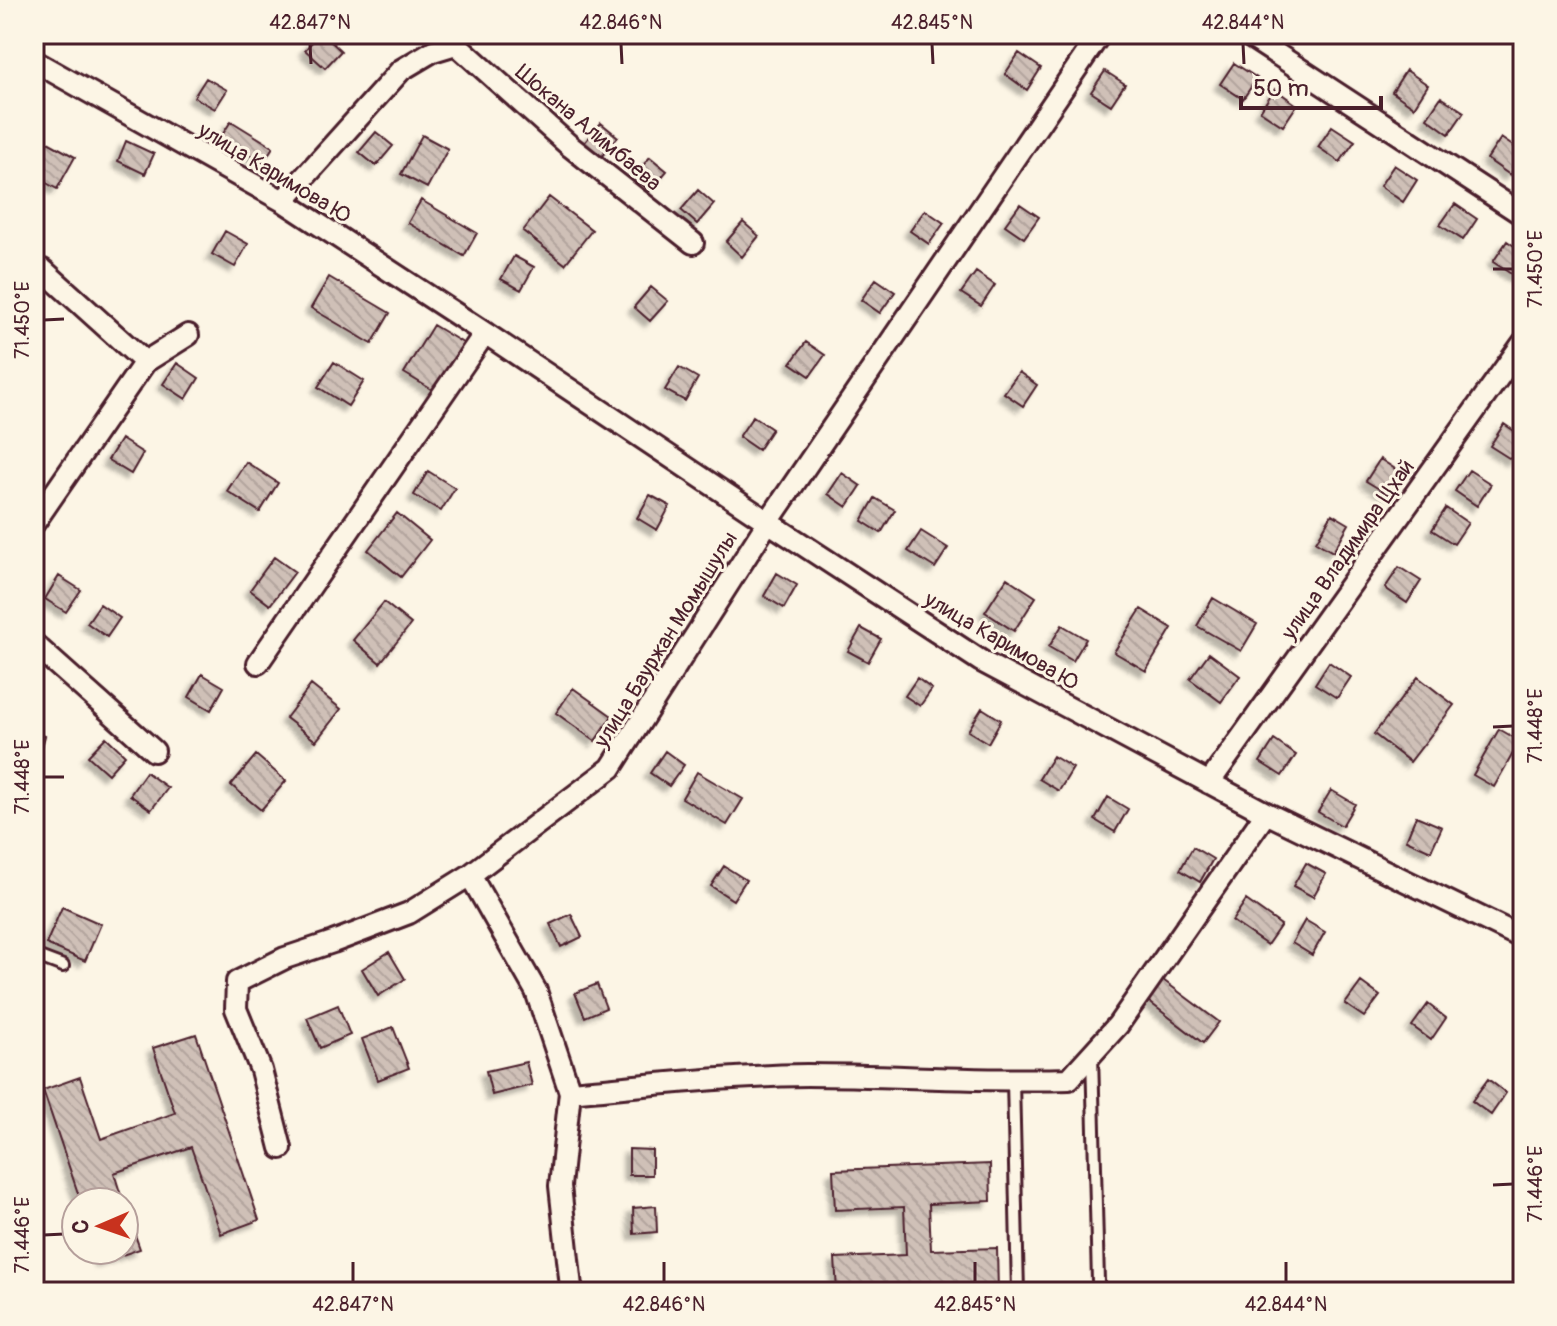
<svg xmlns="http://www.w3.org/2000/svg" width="1557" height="1326" font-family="Pangolin,sans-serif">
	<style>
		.building { fill: url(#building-back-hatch); stroke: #4a1f2b; stroke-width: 2; filter: url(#shadow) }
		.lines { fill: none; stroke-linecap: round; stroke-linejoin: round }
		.service-casing { stroke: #4a1f2b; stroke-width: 16 }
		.minor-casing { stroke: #4a1f2b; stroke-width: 26 }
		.service { stroke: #fcf5e5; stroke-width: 10 }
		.minor { stroke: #fcf5e5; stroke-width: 20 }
		.ticks { fill: none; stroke: #4a1f2b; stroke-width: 3 }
		.labels { text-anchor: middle; stroke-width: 6; stroke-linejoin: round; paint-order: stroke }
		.street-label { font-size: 22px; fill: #4a1f2b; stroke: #fcf5e5 }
		.neatline { fill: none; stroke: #4a1f2b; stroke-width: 3 }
		.ticks-label { font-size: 20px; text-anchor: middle; fill: #4a1f2b }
	</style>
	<defs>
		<pattern id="building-back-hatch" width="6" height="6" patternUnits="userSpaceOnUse" patternTransform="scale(2)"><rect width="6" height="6" fill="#cfc0b7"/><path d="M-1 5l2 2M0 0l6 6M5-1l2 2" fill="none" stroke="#b3a59e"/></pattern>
		<filter id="shadow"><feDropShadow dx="-5.5" dy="5.5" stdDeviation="2" flood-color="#0004"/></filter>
	</defs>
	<rect width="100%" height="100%" fill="#fcf5e5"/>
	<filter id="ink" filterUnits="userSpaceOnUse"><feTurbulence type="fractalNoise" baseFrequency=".0125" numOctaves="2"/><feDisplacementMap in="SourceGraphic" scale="16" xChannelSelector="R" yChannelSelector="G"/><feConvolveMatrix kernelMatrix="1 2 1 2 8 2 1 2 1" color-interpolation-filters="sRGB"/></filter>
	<g filter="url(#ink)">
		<path class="building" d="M 319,34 L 323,34 L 341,51 L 325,68 L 305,50 Z
			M 1019,53 L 1041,68 L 1027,90 L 1005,74 Z
			M 1234,63 L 1257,78 L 1243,99 L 1220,84 Z
			M 1406,70 L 1428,85 L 1414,107 L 1392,92 Z
			M 1105,71 L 1125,84 L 1111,105 L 1091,92 Z
			M 206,78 L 227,90 L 215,109 L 194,97 Z
			M 1275,89 L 1297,105 L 1283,126 L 1260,111 Z
			M 1441,97 L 1464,112 L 1449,134 L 1427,118 Z
			M 231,121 L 273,147 L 263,163 L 221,137 Z
			M 601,123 L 618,137 L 601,157 L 584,143 Z
			M 1332,126 L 1355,141 L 1340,162 L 1318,147 Z
			M 376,132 L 393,146 L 376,166 L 359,152 Z
			M 422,135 L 448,149 L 427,188 L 401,174 Z
			M 1501,138 L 1523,153 L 1510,175 L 1487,159 Z
			M 46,141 L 75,157 L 57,189 L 34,176 L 34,163 Z
			M 126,141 L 154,154 L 145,174 L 118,161 Z
			M 650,157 L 667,171 L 650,191 L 633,177 Z
			M 1394,165 L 1417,180 L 1403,202 L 1380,186 Z
			M 698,190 L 714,204 L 697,224 L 681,210 Z
			M 549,197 L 592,230 L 565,264 L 523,231 Z
			M 421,200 L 477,233 L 464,256 L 408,223 Z
			M 1020,204 L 1039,217 L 1024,238 L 1005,225 Z
			M 1455,204 L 1477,219 L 1463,240 L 1440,225 Z
			M 925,210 L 944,223 L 929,244 L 910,231 Z
			M 743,222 L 759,236 L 742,257 L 726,242 Z
			M 225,231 L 248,244 L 235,267 L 212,254 Z
			M 1507,241 L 1523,252 L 1523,266 L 1516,277 L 1493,262 Z
			M 514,256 L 534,267 L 521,290 L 501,279 Z
			M 976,272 L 995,285 L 981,306 L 961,293 Z
			M 329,277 L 390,313 L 372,344 L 311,308 Z
			M 876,279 L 895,292 L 880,313 L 861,300 Z
			M 651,287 L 668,301 L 650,321 L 634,307 Z
			M 433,325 L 463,343 L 434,391 L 404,373 Z
			M 806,342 L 825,355 L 810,376 L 791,363 Z
			M 334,362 L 364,381 L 348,406 L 318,387 Z
			M 177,363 L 199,378 L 186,399 L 163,384 Z
			M 679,367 L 698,378 L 685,401 L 665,390 Z
			M 1019,372 L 1037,385 L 1023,406 L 1004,393 Z
			M 753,416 L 772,429 L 758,450 L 739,437 Z
			M 1504,424 L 1523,437 L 1523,444 L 1512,460 L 1490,446 Z
			M 121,439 L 143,453 L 131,474 L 108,460 Z
			M 1380,459 L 1403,474 L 1389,495 L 1366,481 Z
			M 246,462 L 278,483 L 260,512 L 227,491 Z
			M 1469,470 L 1491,484 L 1477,506 L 1455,491 Z
			M 428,471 L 455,488 L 441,511 L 414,495 Z
			M 842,473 L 861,486 L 847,507 L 828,494 Z
			M 650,495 L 670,506 L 657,530 L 637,518 Z
			M 875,498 L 895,510 L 881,533 L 862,521 Z
			M 1446,508 L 1468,523 L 1454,544 L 1432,530 Z
			M 397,513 L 430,540 L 401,577 L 368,550 Z
			M 1332,514 L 1349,524 L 1333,552 L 1316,542 Z
			M 921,531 L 948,548 L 935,568 L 908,551 Z
			M 274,557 L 295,572 L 270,605 L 250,590 Z
			M 1399,567 L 1421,581 L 1407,603 L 1385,588 Z
			M 777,573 L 797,585 L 784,608 L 764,596 Z
			M 59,576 L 81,590 L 66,612 L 45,599 Z
			M 1007,578 L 1036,597 L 1014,631 L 985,612 Z
			M 1213,598 L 1257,624 L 1241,651 L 1197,626 Z
			M 384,602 L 411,624 L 380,663 L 353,640 Z
			M 100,604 L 120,618 L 107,637 L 87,623 Z
			M 1141,609 L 1172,628 L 1146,671 L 1114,652 Z
			M 1062,625 L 1086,639 L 1073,661 L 1049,647 Z
			M 861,628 L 881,639 L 868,662 L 848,651 Z
			M 1209,653 L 1240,676 L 1221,702 L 1190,679 Z
			M 1329,662 L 1351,677 L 1337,698 L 1315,684 Z
			M 202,674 L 224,687 L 211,710 L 189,697 Z
			M 1418,677 L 1454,705 L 1410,762 L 1374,734 Z
			M 917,678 L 932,689 L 920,706 L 905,696 Z
			M 311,685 L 341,709 L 316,741 L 286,718 Z
			M 573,688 L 612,716 L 595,741 L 556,713 Z
			M 982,708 L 1001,720 L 988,743 L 968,731 Z
			M 1499,729 L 1520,741 L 1494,787 L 1473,775 Z
			M 34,733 L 45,736 L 38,762 L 34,761 Z
			M 106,737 L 125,755 L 108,774 L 88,756 Z
			M 1274,740 L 1296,755 L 1282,776 L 1260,762 Z
			M 665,751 L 684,765 L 669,786 L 650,773 Z
			M 256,755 L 286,781 L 261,810 L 231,785 Z
			M 1053,756 L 1073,768 L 1059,791 L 1039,779 Z
			M 146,772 L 168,788 L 151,810 L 130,795 Z
			M 697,772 L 743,799 L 727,825 L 682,798 Z
			M 1331,790 L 1355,804 L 1342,826 L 1318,812 Z
			M 1108,797 L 1128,809 L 1115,832 L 1095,820 Z
			M 1416,816 L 1442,827 L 1431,851 L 1406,840 Z
			M 1193,847 L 1213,859 L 1200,882 L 1180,870 Z
			M 1306,863 L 1326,874 L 1313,897 L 1293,886 Z
			M 724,866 L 746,880 L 733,900 L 711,886 Z
			M 1246,900 L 1281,925 L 1267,945 L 1232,921 Z
			M 62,907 L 101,924 L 85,961 L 46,944 Z
			M 571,914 L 582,937 L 561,947 L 550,924 Z
			M 1305,920 L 1325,932 L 1312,955 L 1292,943 Z
			M 389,952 L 405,979 L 378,996 L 362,969 Z
			M 1163,980 L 1219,1022 L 1203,1043 L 1148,1001 Z
			M 1361,982 L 1380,996 L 1364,1017 L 1345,1004 Z
			M 597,984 L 606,1008 L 585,1017 L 575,993 Z
			M 1428,1004 L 1446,1018 L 1431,1040 L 1412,1026 Z
			M 338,1005 L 350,1035 L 320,1048 L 307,1018 Z
			M 393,1027 L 409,1068 L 378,1080 L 362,1039 Z
			M 196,1034 L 259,1220 L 221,1234 L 191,1147 L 114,1173 L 123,1202 L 81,1202 L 43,1090 L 80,1077 L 101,1139 L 175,1113 L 153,1048 Z
			M 526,1062 L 532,1085 L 492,1095 L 486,1071 Z
			M 1488,1079 L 1506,1093 L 1491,1115 L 1472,1101 Z
			M 629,1149 L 652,1150 L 652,1175 L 629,1175 Z
			M 990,1164 L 991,1201 L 929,1204 L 931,1250 L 997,1248 L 998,1292 L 837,1292 L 835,1258 L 906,1255 L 904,1207 L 835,1210 L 833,1170 Z
			M 124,1204 L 140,1249 L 102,1262 L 98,1250 L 124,1250 Z
			M 656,1206 L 657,1232 L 634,1234 L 633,1208 Z"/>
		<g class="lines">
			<defs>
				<path id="service" d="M 34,955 L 63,966
					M 1092,1055 L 1098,1281
					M 1013,1081 L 1018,1292"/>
				<path id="minor" d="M 1246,34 L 1523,215
					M 34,61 L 283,201 L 485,333 L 258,663
					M 283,201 L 401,70 L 433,51 L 456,44 L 571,147 L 693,243
					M 43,270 L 145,362 L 188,335
					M 485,333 L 768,522 L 981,661 L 1266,813 L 1523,938
					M 34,523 L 145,362
					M 34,644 L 154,751
					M 1209,783 L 1523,343
					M 470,875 L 536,991 L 570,1092 L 560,1186 L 571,1287 L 574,1292
					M 570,1092 C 649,1085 728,1076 807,1075 C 894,1075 982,1082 1069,1079 L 1118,1025 L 1266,813
					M 281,1148 L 261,1070 L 236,1009 L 237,982 L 285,958 L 333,942 L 409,913 L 470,875 L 611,768 L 768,522 L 1100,34"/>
			</defs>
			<use href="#service" class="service-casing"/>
			<use href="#minor" class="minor-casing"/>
			<use href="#service" class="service"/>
			<use href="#minor" class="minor"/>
		</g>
	</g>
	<path class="ticks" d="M 310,44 L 311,64M 621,44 L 622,64M 932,44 L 933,64M 1243,44 L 1244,64M 1493,269 L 1513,269M 44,320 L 64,319M 1493,727 L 1513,726M 44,777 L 64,777M 1493,1185 L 1513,1184M 44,1235 L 64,1234M 353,1262 L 353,1282M 664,1262 L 664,1282M 975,1262 L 975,1282M 1286,1262 L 1286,1282"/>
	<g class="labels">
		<g class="street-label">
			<text transform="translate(589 127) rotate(40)" y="8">Шокана Алимбаева</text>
			<text transform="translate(275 172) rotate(31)" y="8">улица Каримова Ю</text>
			<text transform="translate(1347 549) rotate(-55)" y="8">улица Владимира Цхай</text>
			<text transform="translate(665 639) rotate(-58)" y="8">улица Бауржан Момышулы</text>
			<text transform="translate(1002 640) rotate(30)" y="8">улица Каримова Ю</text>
		</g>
	</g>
	<rect width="1557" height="1326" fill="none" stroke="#fcf5e5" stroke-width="88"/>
	<g transform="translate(100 1226) rotate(268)"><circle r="38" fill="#fcf5e5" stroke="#b59f9b" stroke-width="2"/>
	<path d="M0-6L14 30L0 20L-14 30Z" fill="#c8321e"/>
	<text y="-12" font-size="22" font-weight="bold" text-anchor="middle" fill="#4a1f2b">С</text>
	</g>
	<path d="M1241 96v12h140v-12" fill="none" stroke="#4a1f2b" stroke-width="4"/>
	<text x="1253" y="96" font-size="24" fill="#4a1f2b" stroke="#fcf5e5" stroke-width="6" paint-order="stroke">50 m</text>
	<rect x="44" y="44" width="1469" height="1238" class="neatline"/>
	<g class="ticks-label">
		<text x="310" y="29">42.847°N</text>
		<text x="621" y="29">42.846°N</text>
		<text x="932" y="29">42.845°N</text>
		<text x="1243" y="29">42.844°N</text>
		<text transform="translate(1535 269) rotate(-90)" y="7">71.450°E</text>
		<text transform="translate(22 320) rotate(-90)" y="7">71.450°E</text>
		<text transform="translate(1535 726) rotate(-90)" y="7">71.448°E</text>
		<text transform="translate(22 777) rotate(-90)" y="7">71.448°E</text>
		<text transform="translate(1535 1184) rotate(-90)" y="7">71.446°E</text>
		<text transform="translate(22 1235) rotate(-90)" y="7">71.446°E</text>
		<text x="353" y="1311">42.847°N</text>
		<text x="664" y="1311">42.846°N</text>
		<text x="975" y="1311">42.845°N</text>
		<text x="1286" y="1311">42.844°N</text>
	</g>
</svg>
